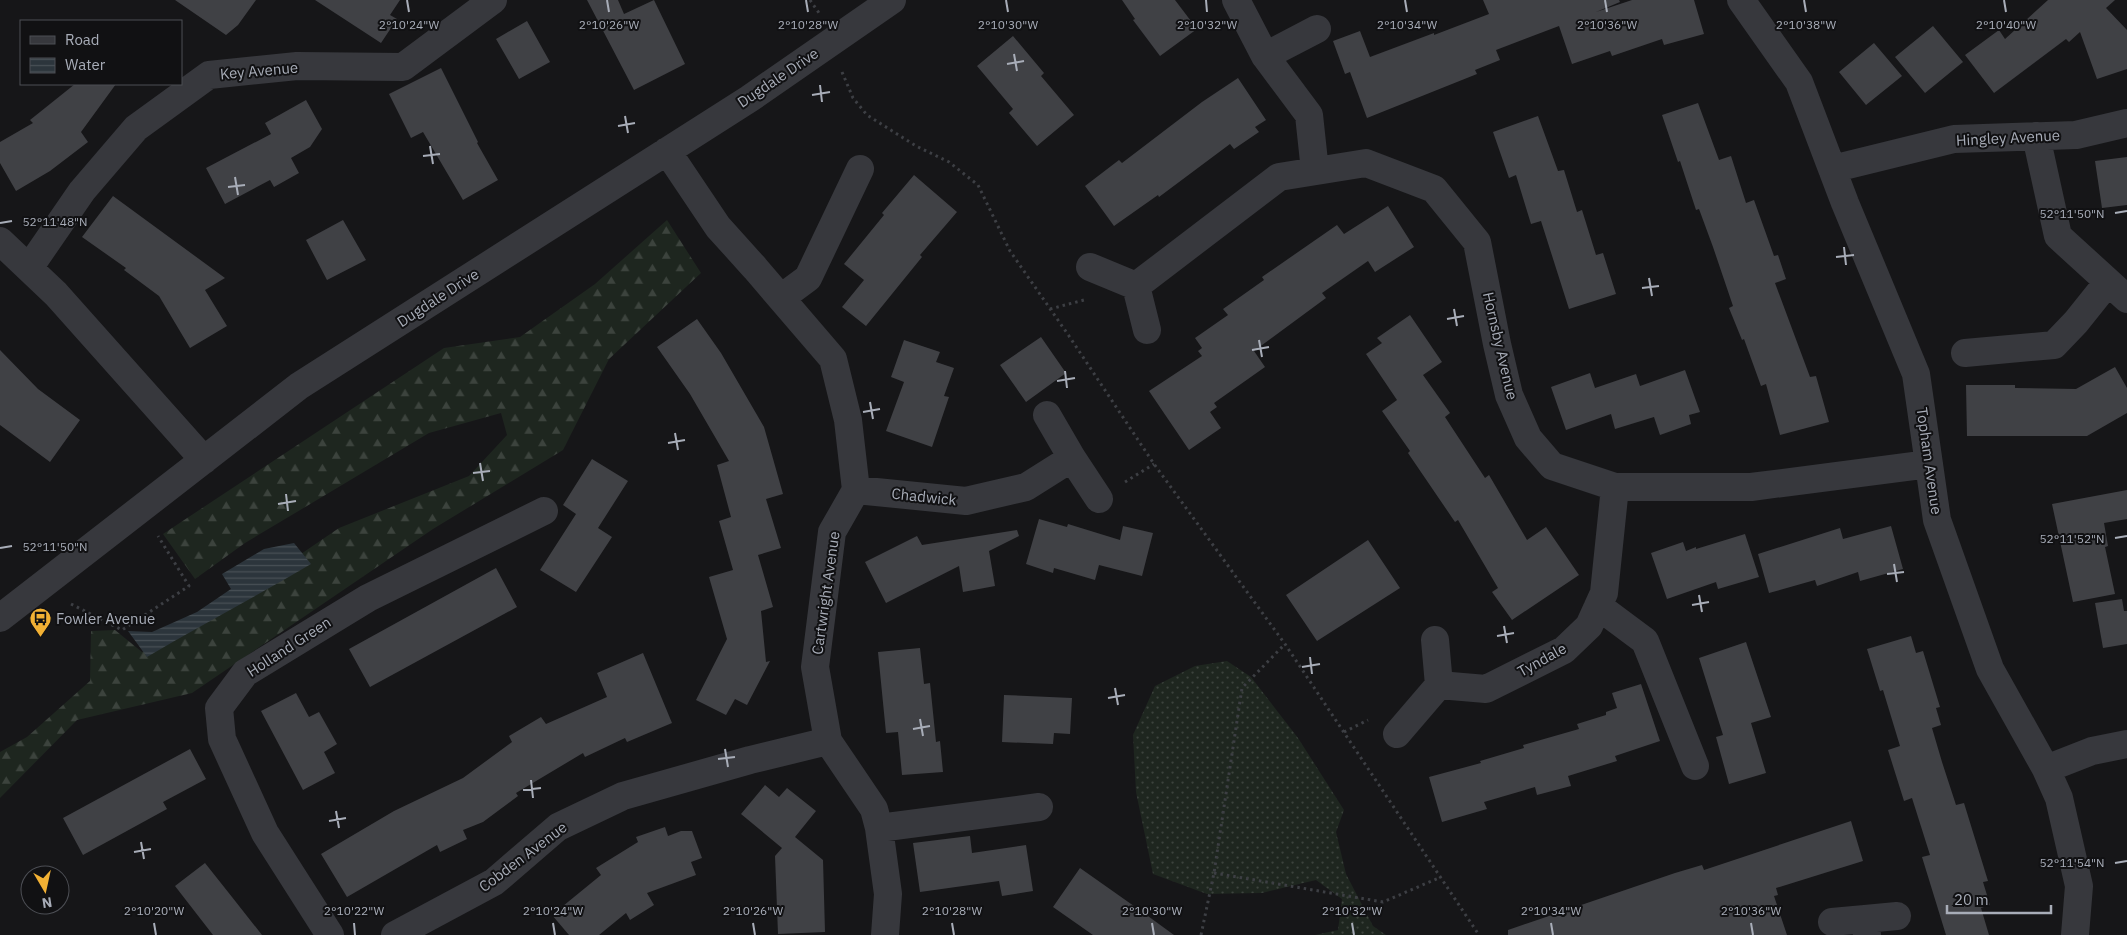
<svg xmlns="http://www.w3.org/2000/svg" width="2127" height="935" font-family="'IBM Plex Sans',sans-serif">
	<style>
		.grass { fill: url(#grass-dots) }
		.forest { fill: url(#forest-firs) }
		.water { fill: url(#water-rules) }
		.building { fill: #404145 }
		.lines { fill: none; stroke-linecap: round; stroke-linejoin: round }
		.path { stroke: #3d3f44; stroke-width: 3; stroke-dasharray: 2.5 4; stroke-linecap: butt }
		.minor { stroke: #37383d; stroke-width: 28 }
		.ticks { fill: none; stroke: #a8adb8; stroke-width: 2 }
		.labels { text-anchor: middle; stroke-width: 4; stroke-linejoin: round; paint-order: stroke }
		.street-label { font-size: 15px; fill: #a8adb8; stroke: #111113 }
		.poi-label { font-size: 15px; fill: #a8adb8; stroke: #111113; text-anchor: start }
		.ticks-label { font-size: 12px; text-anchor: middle; fill: #a8adb8; stroke: #111113; stroke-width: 4; stroke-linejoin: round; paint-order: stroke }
	</style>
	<defs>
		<pattern id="grass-dots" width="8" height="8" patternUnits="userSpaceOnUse" patternTransform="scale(1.25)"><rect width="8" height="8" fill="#1e261f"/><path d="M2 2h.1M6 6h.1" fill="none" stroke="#3c433d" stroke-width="1.8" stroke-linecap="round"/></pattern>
		<pattern id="forest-firs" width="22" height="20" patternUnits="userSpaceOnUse" patternTransform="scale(1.25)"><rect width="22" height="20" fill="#1e261f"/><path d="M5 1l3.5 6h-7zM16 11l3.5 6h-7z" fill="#3c433d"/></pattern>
		<pattern id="water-rules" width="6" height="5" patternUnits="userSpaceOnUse" patternTransform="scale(1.25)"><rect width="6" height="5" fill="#2c353c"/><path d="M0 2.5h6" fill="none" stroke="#485056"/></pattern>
	</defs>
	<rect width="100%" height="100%" fill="#161618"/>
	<path class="grass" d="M 1227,661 L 1251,677 L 1298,738 L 1344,810 L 1336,832 L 1346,874 L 1373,926 L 1386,935 L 1315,935 L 1338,930 L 1342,899 L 1316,880 L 1262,893 L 1207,894 L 1153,874 L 1136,792 L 1133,735 L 1155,686 L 1195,666 Z"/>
	<path class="forest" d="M 667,220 L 701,273 L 609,359 L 563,450 L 433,529 L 192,693 L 77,720 L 0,798 L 0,752 L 27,737 L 90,681 L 91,631 L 115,630 L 142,652 L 229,603 L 339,528 L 469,476 L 507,435 L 501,413 L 429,433 L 245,543 L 195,579 L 163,534 L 444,348 L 520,337 L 595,284 Z"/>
	<path class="water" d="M 294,543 L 311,564 C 257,596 201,625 147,657 L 128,631 L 152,632 L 197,612 L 231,589 L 222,574 L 264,549 Z"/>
	<path class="building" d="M 175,0 L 256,0 L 238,25 L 226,35 Z
		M 315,0 L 400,0 L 390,15 L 397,19 L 381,43 Z
		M 587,0 L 618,0 L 624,14 L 654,0 L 685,64 L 634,90 Z
		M 1122,0 L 1175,0 L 1197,29 L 1160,56 L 1133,20 L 1135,19 Z
		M 1483,0 L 1619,0 L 1620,2 L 1596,12 L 1632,0 L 1694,0 L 1704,34 L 1664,45 L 1662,39 L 1612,56 L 1610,51 L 1572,64 L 1559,26 L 1496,50 L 1500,60 L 1475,70 L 1477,74 L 1367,118 L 1350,72 L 1345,74 L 1333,41 L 1360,31 L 1370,57 L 1434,33 L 1434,35 L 1489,14 Z
		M 2048,0 L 2115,0 L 2106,8 L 2127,30 L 2127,69 L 2097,79 L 2080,32 L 2069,42 L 2066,39 L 1994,93 L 1965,55 L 1999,30 L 2005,39 Z
		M 527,21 L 550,62 L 519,79 L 496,39 Z
		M 1933,26 L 1963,62 L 1925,93 L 1895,57 Z
		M 1013,36 L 1044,73 L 1041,76 L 1074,115 L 1037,146 L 1009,113 L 1013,109 L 977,66 Z
		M 1874,43 L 1902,76 L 1866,105 L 1839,72 Z
		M 441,68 L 478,142 L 477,143 L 498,180 L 463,200 L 423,132 L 411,138 L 389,94 Z
		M 1238,78 L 1266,120 L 1255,127 L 1259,132 L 1234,149 L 1230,144 L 1159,197 L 1158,195 L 1114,226 L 1085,186 L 1119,160 L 1122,163 L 1202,102 Z
		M 75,84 L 116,84 L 81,132 L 88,142 L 50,171 L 16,191 L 0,163 L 0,142 L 33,123 L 30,120 Z
		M 306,100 L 322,129 L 310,147 L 291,158 L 299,173 L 274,187 L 270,180 L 225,204 L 206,168 L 271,134 L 265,123 Z
		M 1698,103 L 1719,160 L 1731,156 L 1746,203 L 1754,200 L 1774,256 L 1778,255 L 1786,279 L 1775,283 L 1810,377 L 1816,376 L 1829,422 L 1780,435 L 1766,384 L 1761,386 L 1744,339 L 1742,340 L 1729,308 L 1733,306 L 1713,247 L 1699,209 L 1696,210 L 1680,161 L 1678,162 L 1662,115 Z
		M 1538,116 L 1558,171 L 1564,170 L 1577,212 L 1582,210 L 1596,255 L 1603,253 L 1616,294 L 1569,309 L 1541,221 L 1531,224 L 1516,175 L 1509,178 L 1493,132 Z
		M 2127,157 L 2127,205 L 2102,208 L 2095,161 Z
		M 914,175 L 957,212 L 920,255 L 922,257 L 866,326 L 842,307 L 864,280 L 844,264 L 884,215 L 882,213 Z
		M 113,196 L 225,278 L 205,290 L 227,326 L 190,348 L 159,296 L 124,270 L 126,268 L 82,237 Z
		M 1388,206 L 1414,247 L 1375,272 L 1368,261 L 1322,293 L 1326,298 L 1254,351 L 1265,367 L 1214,403 L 1217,407 L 1210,412 L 1221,428 L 1189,450 L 1149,391 L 1202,356 L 1198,351 L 1202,348 L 1195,338 L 1228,315 L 1223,309 L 1264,280 L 1262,277 L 1337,225 L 1344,234 Z
		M 343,220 L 366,260 L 327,280 L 306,240 Z
		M 1410,315 L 1442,362 L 1423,375 L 1450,413 L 1445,417 L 1485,478 L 1489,475 L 1527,540 L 1546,527 L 1579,575 L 1512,620 L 1492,592 L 1498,588 L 1458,520 L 1455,522 L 1408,453 L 1410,451 L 1382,411 L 1397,400 L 1366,354 L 1382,343 L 1377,338 Z
		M 697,319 L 721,353 L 764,427 L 783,494 L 766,499 L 781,548 L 758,555 L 773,607 L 761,611 L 766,662 L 770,661 L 747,705 L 735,699 L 726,715 L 696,700 L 727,639 L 709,577 L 733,570 L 719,521 L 731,517 L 717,465 L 729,461 L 690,394 L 657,347 Z
		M 1041,337 L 1066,373 L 1026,402 L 1000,365 Z
		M 904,340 L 940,352 L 936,362 L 954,368 L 944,396 L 949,397 L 932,447 L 886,431 L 904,382 L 891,377 Z
		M 0,350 L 38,389 L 80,420 L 50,462 L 0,425 Z
		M 2115,367 L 2127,388 L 2127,413 L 2087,436 L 1967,436 L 1966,385 L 2015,385 L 2015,388 L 2076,389 Z
		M 1685,370 L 1700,412 L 1689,415 L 1691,424 L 1660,435 L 1654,417 L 1615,429 L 1611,414 L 1566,430 L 1551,387 L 1590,373 L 1595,388 L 1636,374 L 1640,386 Z
		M 592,459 L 628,481 L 598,528 L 612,537 L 576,592 L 540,570 L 576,514 L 563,505 Z
		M 2127,490 L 2127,519 L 2104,523 L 2108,546 L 2105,547 L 2115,594 L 2073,602 L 2052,504 Z
		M 1039,519 L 1067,527 L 1068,524 L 1120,540 L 1123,526 L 1153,533 L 1142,576 L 1099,565 L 1095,580 L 1054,568 L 1053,573 L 1026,564 Z
		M 1891,526 L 1903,569 L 1860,581 L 1858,572 L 1817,586 L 1815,580 L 1769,593 L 1758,554 L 1840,528 L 1843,539 Z
		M 1017,530 L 1019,536 L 989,551 L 995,586 L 963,592 L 959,566 L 886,603 L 865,562 L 917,536 L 922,545 Z
		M 1745,534 L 1759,577 L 1718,589 L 1716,582 L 1667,599 L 1651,553 L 1683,542 L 1686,551 L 1696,547 L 1696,549 Z
		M 1368,540 L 1400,588 L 1317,641 L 1286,595 Z
		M 496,568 L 517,607 L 370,687 L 349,649 Z
		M 2122,599 L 2124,611 L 2127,611 L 2127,644 L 2103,648 L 2095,603 Z
		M 1911,636 L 1916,653 L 1923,651 L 1940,707 L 1936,708 L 1941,725 L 1932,728 L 1942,762 L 1956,805 L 1964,803 L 1988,881 L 1983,882 L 1990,905 L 1981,908 L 1989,935 L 1946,935 L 1922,857 L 1930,855 L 1912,798 L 1904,801 L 1888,750 L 1900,746 L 1883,690 L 1880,691 L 1867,649 Z
		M 1746,642 L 1771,717 L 1751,723 L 1766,773 L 1729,784 L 1716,737 L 1723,735 L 1699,658 Z
		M 920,648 L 924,684 L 930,683 L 936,742 L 940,741 L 943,772 L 902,775 L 898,732 L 886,733 L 878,652 Z
		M 643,653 L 672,723 L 627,742 L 625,738 L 585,757 L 583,753 L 516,793 L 518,796 L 483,822 L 463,830 L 467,839 L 440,852 L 437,845 L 347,897 L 321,854 L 394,811 L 463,778 L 512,742 L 509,736 L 541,717 L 546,724 L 607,697 L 597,673 Z
		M 1641,684 L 1660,741 L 1615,756 L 1617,761 L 1568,776 L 1571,786 L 1537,795 L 1535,787 L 1484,802 L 1487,809 L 1442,822 L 1429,777 L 1481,763 L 1480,761 L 1524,748 L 1523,745 L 1579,729 L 1577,724 L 1606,715 L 1606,712 L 1617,708 L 1612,693 Z
		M 296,693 L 309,717 L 319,712 L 337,744 L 324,752 L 335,773 L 303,790 L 261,711 Z
		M 1004,695 L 1072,698 L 1070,734 L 1054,733 L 1053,744 L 1002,742 Z
		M 190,749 L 206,779 L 163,802 L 167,809 L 83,855 L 63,818 Z
		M 765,785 L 779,797 L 787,788 L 816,811 L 795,837 L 823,860 L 825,932 L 778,934 L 775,856 L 782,848 L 741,814 Z
		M 1851,821 L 1863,861 L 1776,888 L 1778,895 L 1774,896 L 1787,935 L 1508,935 L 1508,930 L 1675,873 L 1702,865 L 1704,870 Z
		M 665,827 L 668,836 L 681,831 L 692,831 L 702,858 L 691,862 L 696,875 L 647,893 L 654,905 L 630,920 L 626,913 L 599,935 L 569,935 L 552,915 L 601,875 L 596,868 L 638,842 L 636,837 Z
		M 970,836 L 972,853 L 1026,845 L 1033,891 L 1002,896 L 999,881 L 920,892 L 913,843 Z
		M 205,863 L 232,897 L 262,935 L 213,935 L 175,886 Z
		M 1080,868 L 1141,911 L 1174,935 L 1093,935 L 1053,907 Z"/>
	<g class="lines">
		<path class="path" d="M 810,0 L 819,13
			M 842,72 L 853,98 L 867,115 L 916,146 L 949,162 L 978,185 L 1010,251 L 1069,336 L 1154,464 L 1285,644 L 1479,935
			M 1050,309 L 1084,300
			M 1125,482 L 1154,464
			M 71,604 L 122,630 L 189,586 L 158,536
			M 1344,732 L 1368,720
			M 1214,873 L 1383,902 L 1441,877
			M 1201,935 L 1214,873 L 1242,688 L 1285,644"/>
		<path class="minor" d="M 1236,0 L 1265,56 L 1309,115 L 1315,171
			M 1741,0 L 1799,82 L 1845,203 L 1916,374 L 1937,520 L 1990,669 L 2046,769 L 2059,798 L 2079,886 L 2075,935
			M 1265,56 L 1317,29
			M 2036,136 L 2058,236 L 2127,299
			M 667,151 L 718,227 L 755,268 L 833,359 L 848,420 L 856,490 L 832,532 L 815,667 L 828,741 L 874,809 L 879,828 L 888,894 L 885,935
			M 1832,169 L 1954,139 L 2076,135 L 2127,123
			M 0,241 L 56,294 L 204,460
			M 1090,267 L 1136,286 L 1147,330
			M 29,268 L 82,191 L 136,128 L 209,75 L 297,66 L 403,67 L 493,0
			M 1136,286 L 1279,177 L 1366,163 L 1434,189 L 1477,242 L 1497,344 L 1509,395 L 1528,438 L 1552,466 L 1615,487 L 1751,487 L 1929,464
			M 781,298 L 808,278 L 860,169
			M 1965,353 L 2054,345 L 2076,322 L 2108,282
			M 1047,415 L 1072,458 L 1099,499
			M 856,490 L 966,501 L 1026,487 L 1072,458
			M 1598,606 L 1645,641 L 1695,766
			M 0,618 L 299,386 L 749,99 L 892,0
			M 1439,685 L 1486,689 L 1564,650 L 1589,626 L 1604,593 L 1615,487
			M 1397,734 L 1439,685 L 1435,640
			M 2046,769 L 2092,751 L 2127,744
			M 879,828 L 1039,807
			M 1832,922 L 1865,919
			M 330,935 L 265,833 L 222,739 L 219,708 L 245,673 L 368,598 L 544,511
			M 395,935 L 494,882 L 558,827 L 623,796 L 750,760 L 828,741
			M 1867,935 L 1865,919 L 1897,916"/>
	</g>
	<path class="ticks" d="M 407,0 L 409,12M 607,0 L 609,12M 806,0 L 808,12M 1006,0 L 1008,12M 1206,0 L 1207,12M 1405,0 L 1407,12M 1605,0 L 1607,12M 1804,0 L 1806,12M 2004,0 L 2006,12M 1014,54 L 1017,71M 1007,64 L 1024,61M 820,85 L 822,102M 812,95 L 830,92M 625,116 L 628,133M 618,126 L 635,123M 430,146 L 433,164M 423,156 L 440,154M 235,177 L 238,195M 228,187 L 245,185M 2115,213 L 2127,211M 0,223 L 12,221M 1844,247 L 1846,265M 1836,257 L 1854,255M 1649,278 L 1652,296M 1642,288 L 1659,286M 1454,309 L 1457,326M 1447,319 L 1464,316M 1259,340 L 1262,357M 1252,350 L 1269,347M 1065,371 L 1067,388M 1057,381 L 1075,378M 870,402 L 873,419M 863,412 L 880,409M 675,433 L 678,450M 668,443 L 685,440M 480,463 L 483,481M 473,473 L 490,471M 286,494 L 288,511M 278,504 L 296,501M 2115,538 L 2127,536M 0,548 L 12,546M 1894,564 L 1897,582M 1887,574 L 1904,572M 1699,595 L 1702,612M 1692,605 L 1709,602M 1504,626 L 1507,643M 1497,636 L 1514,633M 1310,657 L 1312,674M 1302,667 L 1320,664M 1115,688 L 1118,705M 1108,698 L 1125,695M 920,719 L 923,736M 913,729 L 930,726M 725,749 L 728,767M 718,759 L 735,757M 531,780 L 533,798M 523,790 L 541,788M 336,811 L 339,828M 329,821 L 346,818M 141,842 L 144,859M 134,852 L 151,849M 2115,863 L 2127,861M 154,923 L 156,935M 354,923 L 355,935M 553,923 L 555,935M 753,923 L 755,935M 952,923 L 954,935M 1152,923 L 1154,935M 1352,923 L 1354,935M 1551,923 L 1553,935M 1751,923 L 1753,935"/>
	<defs>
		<symbol id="bus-pin" viewBox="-11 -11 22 30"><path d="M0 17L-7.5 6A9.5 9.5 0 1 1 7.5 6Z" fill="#f2b134" stroke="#111113"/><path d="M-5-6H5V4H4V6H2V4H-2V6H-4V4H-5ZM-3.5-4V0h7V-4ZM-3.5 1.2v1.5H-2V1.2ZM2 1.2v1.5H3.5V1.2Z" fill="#111"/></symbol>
	</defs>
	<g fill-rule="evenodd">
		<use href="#bus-pin" x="28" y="606" width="25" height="34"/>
	</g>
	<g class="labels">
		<g class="street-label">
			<text transform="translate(259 71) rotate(-5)" y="5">Key Avenue</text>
			<text transform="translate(778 78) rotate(-34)" y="5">Dugdale Drive</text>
			<text transform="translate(2008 138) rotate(-3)" y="5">Hingley Avenue</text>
			<text transform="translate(438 298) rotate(-33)" y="5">Dugdale Drive</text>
			<text transform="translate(1500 346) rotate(77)" y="5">Hornsby Avenue</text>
			<text transform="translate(1929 461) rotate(82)" y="5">Topham Avenue</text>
			<text transform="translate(924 497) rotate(6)" y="5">Chadwick</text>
			<text transform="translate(826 593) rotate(-82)" y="5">Cartwright Avenue</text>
			<text transform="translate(289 647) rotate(-33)" y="5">Holland Green</text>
			<text transform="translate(1542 660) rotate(-29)" y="5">Tyndale</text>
			<text transform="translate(523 857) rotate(-37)" y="5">Cobden Avenue</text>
		</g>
		<g class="poi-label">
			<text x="56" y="624">Fowler Avenue</text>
		</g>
	</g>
	<g class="ticks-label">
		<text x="409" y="29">2°10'24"W</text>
		<text x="609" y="29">2°10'26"W</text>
		<text x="808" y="29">2°10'28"W</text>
		<text x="1008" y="29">2°10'30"W</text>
		<text x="1207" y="29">2°10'32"W</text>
		<text x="1407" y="29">2°10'34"W</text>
		<text x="1607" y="29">2°10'36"W</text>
		<text x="1806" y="29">2°10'38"W</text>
		<text x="2006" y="29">2°10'40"W</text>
		<text x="2072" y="218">52°11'50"N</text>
		<text x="55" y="226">52°11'48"N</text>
		<text x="2072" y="543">52°11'52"N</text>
		<text x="55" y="551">52°11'50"N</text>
		<text x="2072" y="867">52°11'54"N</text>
		<text x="154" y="915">2°10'20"W</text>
		<text x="354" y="915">2°10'22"W</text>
		<text x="553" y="915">2°10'24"W</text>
		<text x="753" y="915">2°10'26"W</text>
		<text x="952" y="915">2°10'28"W</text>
		<text x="1152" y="915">2°10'30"W</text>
		<text x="1352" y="915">2°10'32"W</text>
		<text x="1551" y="915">2°10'34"W</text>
		<text x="1751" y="915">2°10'36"W</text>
	</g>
	<rect x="20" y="20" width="162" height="65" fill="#111113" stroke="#4d4f55"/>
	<rect x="30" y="36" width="25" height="8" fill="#37383d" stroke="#4d4f55"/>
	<text x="65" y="45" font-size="15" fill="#a8adb8">Road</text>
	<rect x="30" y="58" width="25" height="15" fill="url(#water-rules)" stroke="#4d4f55"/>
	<text x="65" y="70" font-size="15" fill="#a8adb8">Water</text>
	<g transform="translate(45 890) rotate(171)"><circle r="24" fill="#111113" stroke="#4d4f55"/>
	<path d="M0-4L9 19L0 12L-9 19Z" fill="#f2b134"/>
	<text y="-8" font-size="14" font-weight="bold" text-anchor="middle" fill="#a8adb8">N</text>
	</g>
	<path d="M1947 905v8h104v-8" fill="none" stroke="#a8adb8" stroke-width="2.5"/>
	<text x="1954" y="905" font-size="15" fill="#a8adb8" stroke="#111113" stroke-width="4" paint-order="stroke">20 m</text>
</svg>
